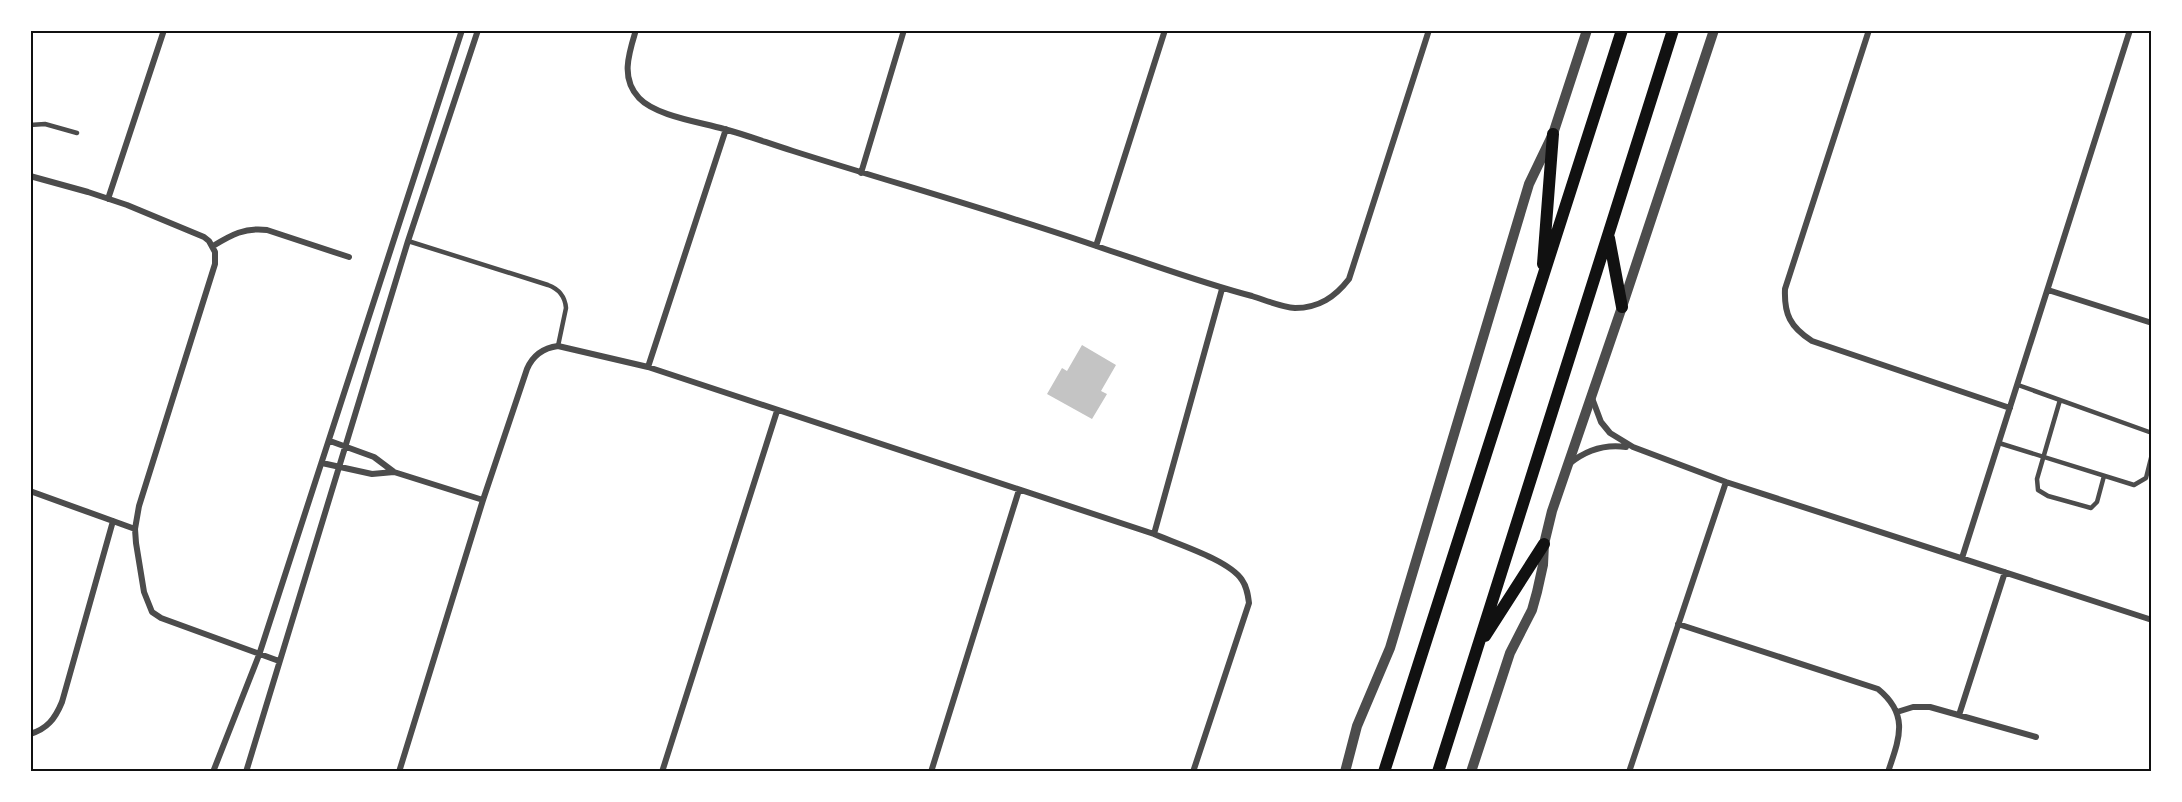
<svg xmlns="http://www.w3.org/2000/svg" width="2182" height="802" font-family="Rubik,sans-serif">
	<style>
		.building { fill: #c4c4c4 }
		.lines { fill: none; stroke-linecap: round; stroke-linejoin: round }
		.service { stroke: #4c4c4c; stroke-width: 4.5 }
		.minor { stroke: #4c4c4c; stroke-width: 6 }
		.tertiary { stroke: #4c4c4c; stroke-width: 10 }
		.secondary { stroke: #111; stroke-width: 12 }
		.neatline { fill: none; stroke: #111; stroke-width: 2 }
	</style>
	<rect width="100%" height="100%" fill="#fff"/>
	<path class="building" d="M 1082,345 L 1116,365 L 1101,391 L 1107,394 L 1092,419 L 1047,394 L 1062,368 L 1067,371 Z"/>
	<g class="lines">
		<path class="service" d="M 30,125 L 45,124 L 77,133
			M 408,241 L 548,285 C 559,289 565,296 566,308 L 558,346
			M 2018,385 L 2152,433
			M 2060,400 L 2037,479 L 2038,490 L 2048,496 L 2091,508 L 2097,502 L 2104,476
			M 1999,443 L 2134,485 L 2146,478 L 2152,454"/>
		<path class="minor" d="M 636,30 C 629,53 620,78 639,98 C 656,116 700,122 724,129 C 747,135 770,144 793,151 C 897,184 1002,213 1105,249 C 1154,265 1202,283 1252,296 C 1265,300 1281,307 1295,308 C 1319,308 1335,297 1349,279 L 1429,30
			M 1869,30 L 1785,289 C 1784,314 1790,327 1812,341 L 2010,408
			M 861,173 L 904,30
			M 30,176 L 88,192 L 127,205 L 204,237 L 209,241 L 215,252 L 215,264 L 139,506 L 135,529 L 136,543 L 144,592 L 152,612 L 161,618 L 279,661
			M 108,199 L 164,30
			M 213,246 C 231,235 245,227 267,230 L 349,257
			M 1096,246 L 1165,30
			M 2048,290 L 2152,323
			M 648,367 L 726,129
			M 1592,398 L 1601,422 L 1610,433 L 1633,447 L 1726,482 L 2152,620
			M 330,441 L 374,457 L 394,472 L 483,500
			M 322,463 L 372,474 L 394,472
			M 1569,464 C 1586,450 1605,444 1626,447
			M 30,491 L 135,529
			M 1154,534 L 1222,289
			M 1962,558 L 2130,30
			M 1678,624 L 1878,689 C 1910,715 1899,739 1888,772
			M 1897,712 L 1913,707 L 1930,707 L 2036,737
			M 1959,715 L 2005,572
			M 30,734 C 47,729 55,719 62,702 L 113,521
			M 213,772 L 259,655 L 462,30
			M 246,772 L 408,241 L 478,30
			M 399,772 L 483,500 L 527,369 C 533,355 543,348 558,346 L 648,367 L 1154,534 C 1177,544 1229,560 1242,580 C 1247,587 1248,595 1249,603 L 1193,772
			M 662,772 L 777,411
			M 931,772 L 1019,490
			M 1629,772 L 1726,482"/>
		<path class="tertiary" d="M 1345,772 L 1357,726 L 1390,648 L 1529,184 L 1553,134 L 1587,30
			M 1471,772 L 1510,653 L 1532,610 L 1537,592 L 1543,565 L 1544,544 L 1552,511 L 1622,307 L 1714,30"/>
		<path class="secondary" d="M 1609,238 L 1622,307
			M 1543,264 L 1553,134
			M 1485,636 L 1544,544
			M 1384,772 L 1622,30
			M 1438,772 L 1673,30"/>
	</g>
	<rect width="2182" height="802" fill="none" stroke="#ffffff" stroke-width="63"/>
	<rect x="32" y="32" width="2118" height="738" class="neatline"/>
</svg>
